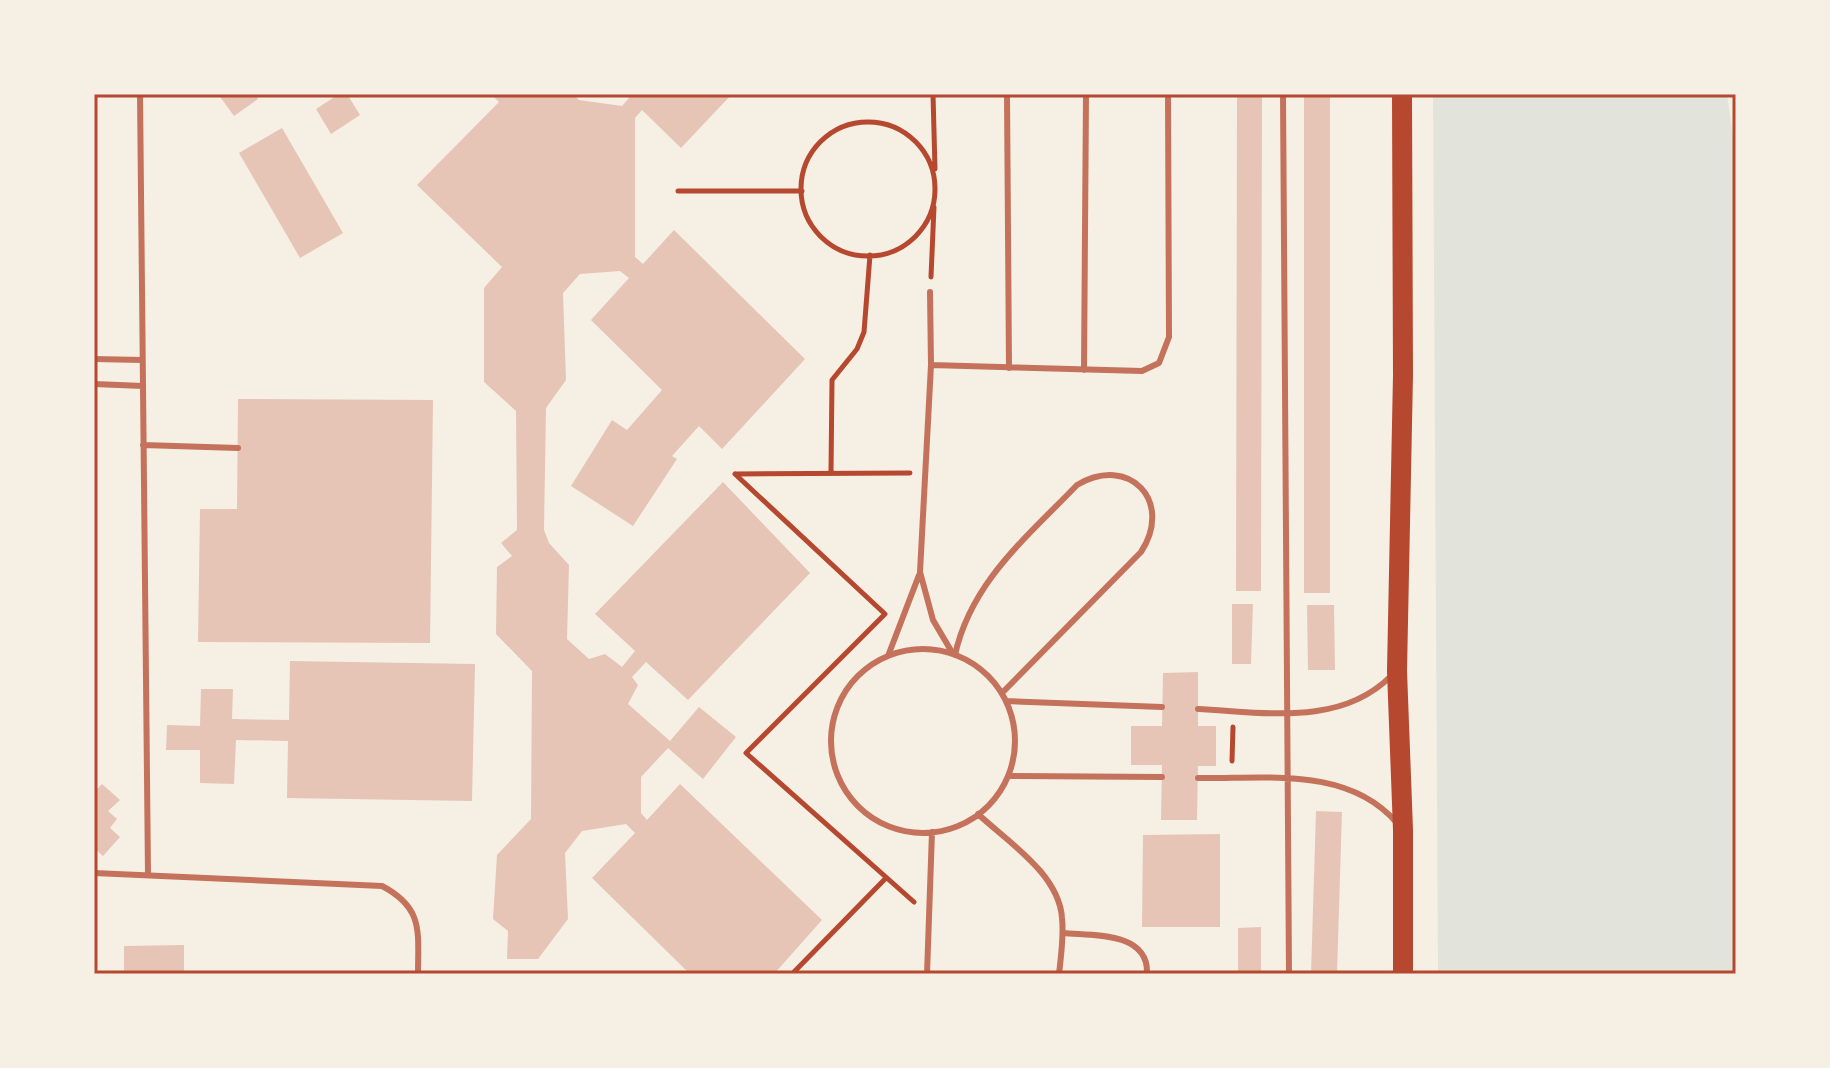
<svg xmlns="http://www.w3.org/2000/svg" width="1830" height="1068" font-family="Raleway,sans-serif">
	<style>
		.green { fill: #e2e4dc }
		.building { fill: #e6c5b7 }
		.lines { fill: none; stroke-linecap: round; stroke-linejoin: round }
		.path { stroke: #b5482f; stroke-width: 5 }
		.service { stroke: #c5725c; stroke-width: 6 }
		.primary { stroke: #b5482f; stroke-width: 20 }
		.neatline { fill: none; stroke: #b5482f; stroke-width: 3 }
	</style>
	<rect width="100%" height="100%" fill="#f6efe4"/>
	<path class="green" d="M 1433,94 L 1727,94 L 1736,157 L 1736,974 L 1438,974 Z"/>
	<path class="building" d="M 218,94 L 255,94 L 258,99 L 234,116 Z
		M 339,94 L 347,94 L 360,115 L 331,134 L 316,109 Z
		M 491,94 L 573,94 L 579,100 L 622,106 L 629,98 L 625,94 L 732,94 L 681,148 L 642,110 L 635,118 L 635,257 L 643,264 L 674,230 L 805,359 L 722,449 L 699,426 L 672,456 L 677,459 L 633,526 L 571,486 L 612,420 L 627,430 L 662,390 L 591,320 L 629,278 L 620,271 L 580,274 L 563,293 L 566,380 L 546,408 L 544,530 L 549,543 L 569,565 L 567,639 L 589,659 L 605,654 L 622,667 L 635,651 L 595,614 L 723,482 L 810,573 L 688,700 L 646,662 L 632,677 L 638,685 L 628,704 L 670,741 L 699,707 L 736,737 L 703,779 L 668,748 L 641,777 L 641,813 L 647,820 L 680,784 L 822,920 L 774,974 L 690,974 L 592,878 L 635,833 L 626,824 L 582,831 L 565,853 L 568,919 L 538,959 L 507,959 L 508,931 L 493,919 L 497,855 L 531,819 L 532,671 L 496,634 L 497,567 L 512,556 L 501,543 L 517,530 L 516,411 L 484,382 L 484,288 L 502,267 L 417,185 L 499,102 Z
		M 1237,94 L 1262,94 L 1261,591 L 1236,591 Z
		M 1304,94 L 1330,94 L 1330,593 L 1304,593 Z
		M 282,128 L 343,233 L 300,258 L 239,153 Z
		M 238,399 L 433,400 L 430,643 L 198,642 L 200,509 L 237,509 Z
		M 1232,604 L 1253,604 L 1251,664 L 1232,664 Z
		M 1307,605 L 1334,605 L 1335,670 L 1308,670 Z
		M 290,661 L 475,664 L 472,801 L 287,798 L 288,741 L 236,740 L 234,784 L 200,783 L 200,750 L 166,750 L 167,725 L 200,726 L 201,689 L 233,689 L 232,719 L 289,720 Z
		M 1198,672 L 1198,726 L 1216,726 L 1216,766 L 1198,766 L 1197,820 L 1161,820 L 1162,765 L 1131,765 L 1131,726 L 1162,726 L 1163,673 Z
		M 102,784 L 120,800 L 108,811 L 117,819 L 110,828 L 120,837 L 103,856 L 94,848 L 94,792 Z
		M 1316,811 L 1342,812 L 1337,974 L 1311,974 Z
		M 1220,834 L 1220,927 L 1142,927 L 1143,835 Z
		M 1261,927 L 1261,974 L 1238,974 L 1238,928 Z
		M 184,945 L 184,974 L 124,974 L 124,946 Z"/>
	<g class="lines">
		<path class="path" d="M 933,94 L 935,169
			M801 189a67 67 0 1 1 134 0a67 67 0 1 1-134 0Z
			M 678,191 L 802,191
			M 931,277 L 934,207
			M 831,471 L 832,380 L 857,349 L 864,332 L 870,255
			M 735,474 L 885,614 L 746,753 L 914,902
			M 736,474 L 910,473
			M 1232,761 L 1233,727
			M 792,974 L 884,880"/>
		<path class="service" d="M 140,94 L 148,874
			M 1007,94 L 1009,368
			M 1283,94 L 1289,974
			M 930,292 L 931,365 L 920,572 L 933,620 L 953,654
			M 94,359 L 142,360
			M 931,365 L 1142,371 L 1159,363 L 1169,337 L 1168,94
			M 1084,370 L 1086,94
			M 94,384 L 143,386
			M 143,445 L 238,448
			M831 741a92 92 0 1 1 184 0a92 92 0 1 1-184 0Z
			M 955,655 C 971,582 1027,537 1077,485 C 1129,454 1174,501 1141,552 L 1002,693
			M 888,656 L 919,575
			M 1006,701 L 1162,707
			M 1198,709 C 1264,712 1340,727 1391,676
			M 1008,776 L 1162,777
			M 1198,778 C 1266,779 1348,766 1397,823
			M 978,814 C 1008,842 1059,874 1062,918 C 1064,936 1061,956 1059,974
			M 94,873 L 382,886 C 424,908 418,932 418,974
			M 1063,933 C 1092,936 1149,931 1147,974
			M 927,974 L 932,832"/>
		<path class="primary" d="M 1402,94 L 1403,375 L 1397,671 L 1403,830 L 1403,974"/>
	</g>
	<rect width="1830" height="1068" fill="none" stroke="#f6efe4" stroke-width="192"/>
	<rect x="96" y="96" width="1638" height="876" class="neatline"/>
</svg>
